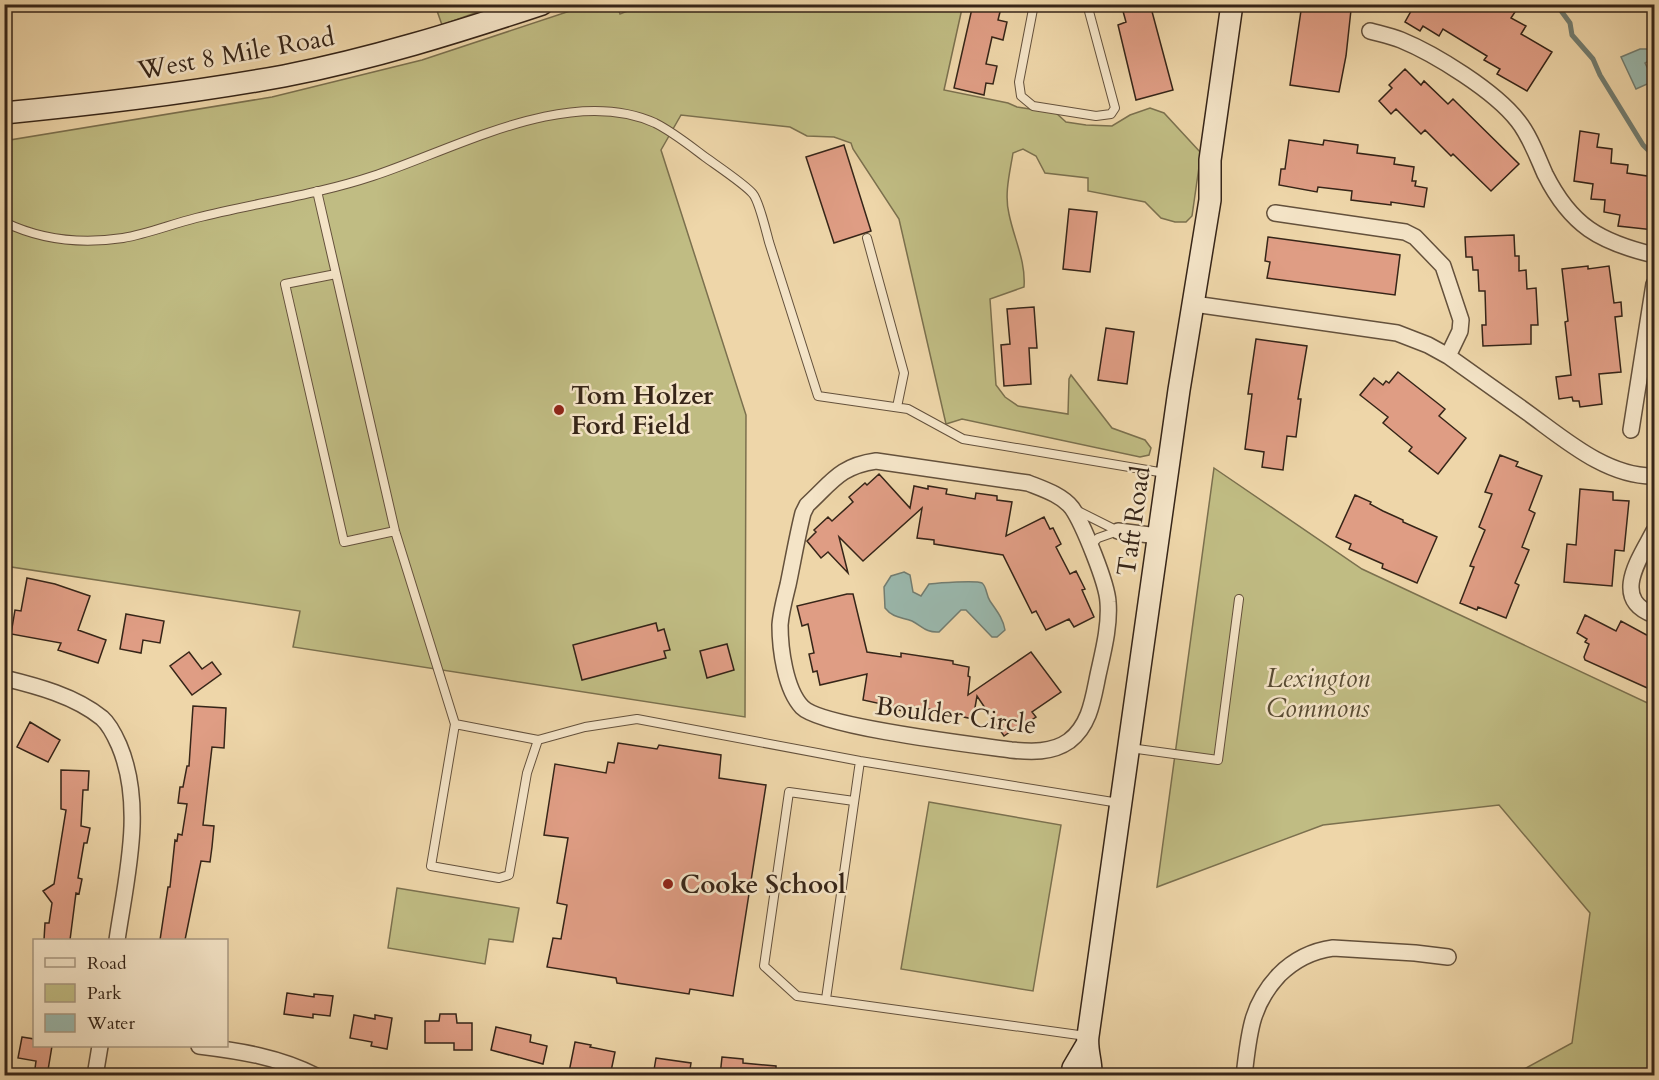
<svg xmlns="http://www.w3.org/2000/svg" width="1659" height="1080" font-family="Cardo,serif">
	<style>
		.green { fill: #c0bc83; stroke: #7b704e; stroke-width: 1.5 }
		.water { fill: #9ab8ad; stroke: #727d71; stroke-width: 1.5 }
		.lines { fill: none; stroke-linecap: round; stroke-linejoin: round }
		.stream { stroke: #727d71; stroke-width: 5 }
		.building { fill: #df9d84; stroke: #362518; stroke-width: 1.5 }
		.lane-casing { stroke: #64513c; stroke-width: 10 }
		.street-casing { stroke: #64513c; stroke-width: 18 }
		.secondary-casing { stroke: #362518; stroke-width: 24 }
		.lane { stroke: #f4e4c7; stroke-width: 8 }
		.street { stroke: #f4e4c7; stroke-width: 15 }
		.secondary { stroke: #f4e4c7; stroke-width: 21 }
		.poi-dot { fill: #8f2418; stroke: #f4e4c7; stroke-width: 2 }
		.labels { text-anchor: middle; stroke-width: 5; stroke-linejoin: round; paint-order: stroke }
		.street-label { font-size: 26px; fill: #362518; stroke: #f4e4c7 }
		.poi-label { font-size: 26px; font-weight: bold; fill: #362518; stroke: #f4e4c7; text-anchor: start }
		.park-label { font-size: 26px; font-style: italic; fill: #584b33; stroke: #f4e4c7 }
	</style>
	<rect width="100%" height="100%" fill="#eed6a9"/>
	<filter id="stains"><feTurbulence type="fractalNoise" baseFrequency=".00333" numOctaves="4"/><feColorMatrix values="0 0 0 0 .2 0 0 0 0 .09 0 0 0 0 .02 0 0 0 .5 -.17"/></filter>
	<radialGradient id="worn" r=".72"><stop offset=".6" stop-color="#630" stop-opacity="0"/><stop offset="1" stop-color="#630" stop-opacity=".3"/></radialGradient>
	<path class="green" d="M 645,4 L 963,4 L 944,90 L 1008,103 L 1017,107 L 1056,113 L 1066,122 L 1086,125 L 1112,126 L 1130,115 L 1150,108 L 1164,113 L 1201,153 L 1192,216 L 1186,222 L 1175,222 L 1161,218 L 1145,202 L 1088,191 L 1088,178 L 1045,173 L 1036,156 L 1023,149 L 1013,153 C 1010,172 1004,194 1009,214 C 1014,239 1026,261 1024,287 L 990,299 L 996,385 L 1005,397 L 1018,406 L 1068,414 L 1069,379 L 1071,375 L 1112,428 L 1145,440 L 1151,448 L 1149,455 L 1140,457 L 962,419 L 946,424 L 899,219 L 853,149 L 851,143 L 834,137 L 807,136 L 790,127 L 681,115 L 661,150 L 746,415 L 745,717 L 293,647 L 300,611 L 5,566 L 4,141 L 272,97 L 422,60 L 588,5 L 617,5 L 620,14 Z
		M 435,5 L 435,4 L 497,5 L 442,25 Z
		M 1214,468 L 1362,569 L 1654,706 L 1654,1075 L 1513,1075 L 1572,1043 L 1590,913 L 1499,805 L 1323,825 L 1157,887 Z
		M 929,802 L 1061,825 L 1033,991 L 901,969 Z
		M 397,888 L 519,908 L 513,942 L 489,939 L 485,964 L 388,948 Z"/>
	<path class="water" d="M 1640,49 L 1647,49 L 1652,59 L 1645,63 L 1654,81 L 1636,89 L 1621,57 Z
		M 904,572 L 910,575 L 913,592 L 921,596 L 929,584 C 938,583 976,580 982,583 C 987,587 986,595 990,601 C 996,610 1003,618 1005,630 L 997,637 L 992,637 L 966,610 L 961,610 L 939,632 C 926,633 922,626 912,621 C 901,617 893,618 885,608 L 884,587 L 891,576 Z"/>
	<g class="lines">
		<path class="stream" d="M 1556,4 L 1570,23 L 1572,35 L 1593,59 L 1600,75 L 1643,145 L 1654,156"/>
	</g>
	<path class="building" d="M 973,4 L 1002,4 L 998,20 L 1007,22 L 1003,40 L 992,37 L 986,64 L 997,66 L 993,84 L 986,83 L 984,95 L 954,88 Z
		M 1121,4 L 1150,4 L 1173,90 L 1136,100 L 1118,25 L 1126,22 Z
		M 1302,4 L 1331,4 L 1331,7 L 1351,10 L 1346,56 L 1339,92 L 1290,85 Z
		M 1415,4 L 1502,4 L 1515,12 L 1511,18 L 1526,26 L 1521,34 L 1552,52 L 1527,91 L 1497,74 L 1500,69 L 1484,60 L 1487,56 L 1443,29 L 1439,36 L 1423,26 L 1420,31 L 1405,22 Z
		M 1405,69 L 1421,85 L 1424,81 L 1448,104 L 1453,99 L 1519,164 L 1491,191 L 1453,154 L 1451,156 L 1425,130 L 1421,134 L 1396,109 L 1391,114 L 1379,101 L 1392,88 L 1389,85 Z
		M 1580,131 L 1599,134 L 1597,147 L 1612,149 L 1611,163 L 1628,165 L 1627,173 L 1654,177 L 1654,230 L 1618,226 L 1620,215 L 1604,212 L 1605,200 L 1591,199 L 1593,184 L 1574,181 Z
		M 1289,140 L 1323,145 L 1324,140 L 1358,145 L 1357,153 L 1395,158 L 1394,164 L 1414,167 L 1412,181 L 1416,181 L 1415,186 L 1427,188 L 1424,207 L 1391,202 L 1391,205 L 1351,200 L 1352,191 L 1318,187 L 1317,192 L 1279,185 L 1281,169 L 1285,169 Z
		M 844,145 L 871,231 L 834,243 L 806,157 Z
		M 1069,209 L 1097,212 L 1090,272 L 1063,269 Z
		M 1514,235 L 1515,256 L 1519,256 L 1519,271 L 1526,270 L 1527,289 L 1536,288 L 1538,325 L 1531,325 L 1531,344 L 1483,346 L 1482,325 L 1486,325 L 1485,291 L 1479,291 L 1478,270 L 1473,270 L 1472,257 L 1466,257 L 1465,237 Z
		M 1268,237 L 1400,255 L 1395,295 L 1267,278 L 1270,262 L 1265,261 Z
		M 1588,266 L 1588,269 L 1609,266 L 1614,303 L 1621,302 L 1622,316 L 1615,317 L 1621,372 L 1599,374 L 1602,404 L 1580,407 L 1579,401 L 1573,401 L 1572,397 L 1559,399 L 1556,377 L 1571,375 L 1565,322 L 1568,321 L 1562,269 Z
		M 1034,307 L 1037,348 L 1029,348 L 1031,384 L 1004,386 L 1001,345 L 1010,344 L 1007,309 Z
		M 1106,328 L 1134,332 L 1127,384 L 1098,380 Z
		M 1256,339 L 1307,346 L 1298,399 L 1301,399 L 1296,437 L 1287,436 L 1283,470 L 1262,467 L 1264,452 L 1245,449 L 1252,394 L 1248,394 Z
		M 1398,372 L 1445,409 L 1439,416 L 1466,438 L 1438,474 L 1409,451 L 1412,447 L 1383,423 L 1388,417 L 1360,395 L 1374,378 L 1383,385 L 1386,381 L 1389,383 Z
		M 1500,455 L 1518,462 L 1516,466 L 1542,476 L 1529,510 L 1535,513 L 1522,547 L 1529,550 L 1515,583 L 1519,585 L 1506,618 L 1478,607 L 1477,610 L 1460,603 L 1474,567 L 1470,566 L 1485,530 L 1479,527 L 1492,494 L 1485,492 Z
		M 879,474 L 910,508 L 914,486 L 928,489 L 928,486 L 947,489 L 946,494 L 975,499 L 976,493 L 997,496 L 997,500 L 1012,502 L 1006,536 L 1044,517 L 1050,529 L 1053,528 L 1061,544 L 1056,547 L 1070,574 L 1076,571 L 1085,589 L 1082,590 L 1094,617 L 1074,627 L 1069,619 L 1046,630 L 1036,611 L 1032,613 L 1003,555 L 934,544 L 934,540 L 917,538 L 922,508 L 863,561 L 839,537 L 848,573 L 828,552 L 821,558 L 807,541 L 816,532 L 814,530 L 828,517 L 832,521 L 853,502 L 849,497 L 865,483 L 867,485 Z
		M 1580,489 L 1613,492 L 1613,500 L 1629,501 L 1624,551 L 1615,550 L 1612,586 L 1564,582 L 1567,544 L 1576,545 Z
		M 1355,495 L 1371,502 L 1370,504 L 1383,511 L 1403,520 L 1403,522 L 1437,537 L 1417,583 L 1382,568 L 1383,564 L 1349,549 L 1351,544 L 1336,537 Z
		M 27,578 L 55,584 L 90,596 L 78,630 L 106,640 L 98,663 L 58,650 L 61,643 L 11,634 L 15,610 L 21,611 Z
		M 847,594 L 853,594 L 867,652 L 901,657 L 901,653 L 953,661 L 953,664 L 969,667 L 968,676 L 970,677 L 968,695 L 1031,652 L 1061,692 L 1032,712 L 1036,717 L 1018,729 L 1017,727 L 1004,736 L 977,696 L 973,719 L 959,716 L 959,719 L 940,717 L 941,711 L 911,706 L 910,712 L 891,709 L 891,706 L 863,700 L 867,674 L 820,685 L 817,671 L 813,672 L 809,654 L 814,653 L 808,624 L 802,626 L 797,606 Z
		M 126,614 L 164,621 L 160,643 L 143,640 L 141,653 L 120,649 Z
		M 1585,615 L 1616,631 L 1621,621 L 1654,639 L 1654,691 L 1585,660 L 1584,657 L 1589,644 L 1585,642 L 1587,639 L 1577,633 Z
		M 656,623 L 658,631 L 664,629 L 670,650 L 664,651 L 666,658 L 582,680 L 573,645 Z
		M 727,644 L 734,670 L 707,678 L 700,651 Z
		M 189,652 L 202,669 L 212,662 L 221,674 L 192,695 L 170,666 Z
		M 193,706 L 226,708 L 224,748 L 212,747 L 203,825 L 214,826 L 212,847 L 210,862 L 201,861 L 185,940 L 160,940 L 168,887 L 170,887 L 175,840 L 177,841 L 178,834 L 182,835 L 187,804 L 178,803 L 180,787 L 183,787 L 187,766 L 189,766 Z
		M 30,722 L 60,740 L 48,762 L 17,747 Z
		M 618,743 L 657,749 L 659,745 L 721,755 L 719,778 L 766,785 L 733,996 L 690,989 L 689,994 L 617,983 L 616,978 L 547,967 L 553,938 L 561,939 L 567,905 L 557,903 L 568,838 L 544,835 L 555,764 L 606,773 L 608,762 L 614,763 Z
		M 61,770 L 89,771 L 88,790 L 83,790 L 81,826 L 90,828 L 87,843 L 84,843 L 78,878 L 82,879 L 79,894 L 76,893 L 70,940 L 44,940 L 45,923 L 49,923 L 52,903 L 43,891 L 54,884 L 66,810 L 61,809 Z
		M 287,993 L 314,997 L 314,994 L 333,996 L 330,1016 L 313,1014 L 313,1018 L 284,1014 Z
		M 440,1014 L 456,1014 L 457,1023 L 472,1023 L 472,1050 L 454,1050 L 454,1043 L 425,1043 L 425,1021 L 439,1021 Z
		M 354,1015 L 375,1019 L 375,1015 L 392,1018 L 387,1049 L 371,1046 L 372,1042 L 350,1038 Z
		M 496,1027 L 531,1035 L 530,1042 L 547,1046 L 543,1064 L 491,1050 Z
		M 22,1037 L 34,1039 L 34,1046 L 52,1046 L 47,1076 L 34,1076 L 36,1061 L 18,1058 Z
		M 575,1042 L 591,1045 L 590,1047 L 615,1052 L 610,1076 L 586,1071 L 586,1075 L 569,1072 Z
		M 722,1057 L 743,1059 L 743,1063 L 776,1066 L 776,1076 L 720,1076 Z
		M 656,1058 L 691,1063 L 689,1076 L 653,1076 Z"/>
	<g class="lines">
		<defs>
			<path id="lane" d="M 1034,4 L 1019,82 L 1021,96 L 1033,106 L 1096,116 L 1111,114 L 1115,108 L 1087,4
				M 317,191 L 395,531 L 455,724
				M 4,222 C 41,240 83,244 123,238 C 147,234 172,224 196,218 C 255,203 316,195 373,176 C 455,149 570,84 655,123 C 673,132 689,145 705,157 C 716,165 746,185 753,194 C 759,201 766,231 769,242 C 785,293 802,345 818,396 L 908,409 L 963,439 L 1165,473
				M 867,238 L 904,373 L 897,407
				M 336,274 L 285,284 L 344,542 L 395,531
				M 1076,510 L 1118,531
				M 1091,545 L 1098,538 L 1118,531
				M 538,740 L 527,773 L 509,875 L 499,878 L 431,866 L 455,724 L 538,740 L 585,727 L 637,719 L 860,761 L 1119,803
				M 1130,748 L 1218,760 L 1239,599
				M 854,801 L 789,792 L 764,966 L 797,996 L 1086,1036
				M 826,999 L 860,761"/>
			<path id="street" d="M 1370,31 C 1381,34 1391,36 1401,40 C 1435,54 1495,91 1518,121 C 1530,136 1537,156 1545,174 C 1571,226 1600,242 1654,255
				M 1275,213 L 1405,232 L 1415,237 L 1443,266 L 1461,320 L 1460,331 L 1448,356
				M 1194,304 L 1397,333 L 1428,345 L 1448,356 C 1475,375 1501,394 1528,413 C 1564,439 1607,477 1654,476
				M 1631,430 L 1654,284
				M 876,461 L 1028,483 C 1043,489 1062,495 1072,508 C 1083,524 1107,583 1108,602 C 1110,626 1103,652 1098,675 C 1093,699 1090,725 1069,741 C 1052,753 1031,752 1011,750 C 975,745 821,727 802,707 C 785,689 780,648 780,625 C 781,612 785,597 788,585 C 793,561 797,537 803,513 L 807,505 C 832,482 840,466 876,461 Z
				M 1118,531 L 1158,536
				M 1654,531 C 1640,558 1610,599 1654,615
				M 4,678 C 37,686 75,696 102,718 C 110,725 115,736 119,745 C 145,806 126,878 117,940
				M 199,1046 C 240,1051 279,1057 316,1076
				M 95,1076 L 100,1046
				M 1244,1076 C 1249,1035 1250,1006 1279,975 C 1294,960 1311,951 1333,948 L 1415,953 L 1448,957"/>
			<path id="secondary" d="M 4,113 C 98,104 191,93 284,76 C 371,59 458,32 542,4
				M 1072,1076 L 1073,1068 L 1086,1046
				M 1091,1076 C 1092,1062 1086,1050 1088,1036 L 1179,390 L 1210,200 L 1210,160 L 1232,4"/>
		</defs>
		<use href="#lane" class="lane-casing"/>
		<use href="#street" class="street-casing"/>
		<use href="#secondary" class="secondary-casing"/>
		<use href="#lane" class="lane"/>
		<use href="#street" class="street"/>
		<use href="#secondary" class="secondary"/>
	</g>
	<g class="poi-dot">
		<circle cx="559" cy="410" r="6"/>
		<circle cx="668" cy="884" r="6"/>
	</g>
	<g class="labels">
		<g class="street-label">
			<text transform="translate(236 53) rotate(-10)" y="9">West 8 Mile Road</text>
			<text transform="translate(1133 521) rotate(-82)" y="9">Taft Road</text>
			<text transform="translate(956 715) rotate(7)" y="9">Boulder Circle</text>
		</g>
		<g class="poi-label">
			<text x="571" y="404">Tom Holzer<tspan x="571" dy="30">Ford Field</tspan></text>
			<text x="680" y="893">Cooke School</text>
		</g>
		<g class="park-label">
			<text x="1318" y="687">Lexington<tspan x="1318" dy="30">Commons</tspan></text>
		</g>
	</g>
	<rect width="1659" height="1080" fill="none" stroke="#eed6a9" stroke-width="24"/>
	<rect x="6" y="6" width="1647" height="1068" fill="none" stroke="#362518" stroke-width="3"/>
	<rect x="12" y="12" width="1635" height="1056" fill="none" stroke="#362518" stroke-width="1.5"/>
	<rect x="33" y="939" width="195" height="108" fill="#f4e4c7" stroke="#a89881" stroke-width="1.5"/>
	<rect x="45" y="958" width="30" height="9" fill="#f4e4c7" stroke="#a89881" stroke-width="1.5"/>
	<text x="87" y="969" font-size="18" fill="#362518">Road</text>
	<rect x="45" y="984" width="30" height="18" fill="#c0bc83" stroke="#a89881" stroke-width="1.5"/>
	<text x="87" y="999" font-size="18" fill="#362518">Park</text>
	<rect x="45" y="1014" width="30" height="18" fill="#9ab8ad" stroke="#a89881" stroke-width="1.5"/>
	<text x="87" y="1029" font-size="18" fill="#362518">Water</text>
	<rect width="100%" height="100%" filter="url(#stains)"/>
	<rect width="100%" height="100%" fill="url(#worn)"/>
</svg>
